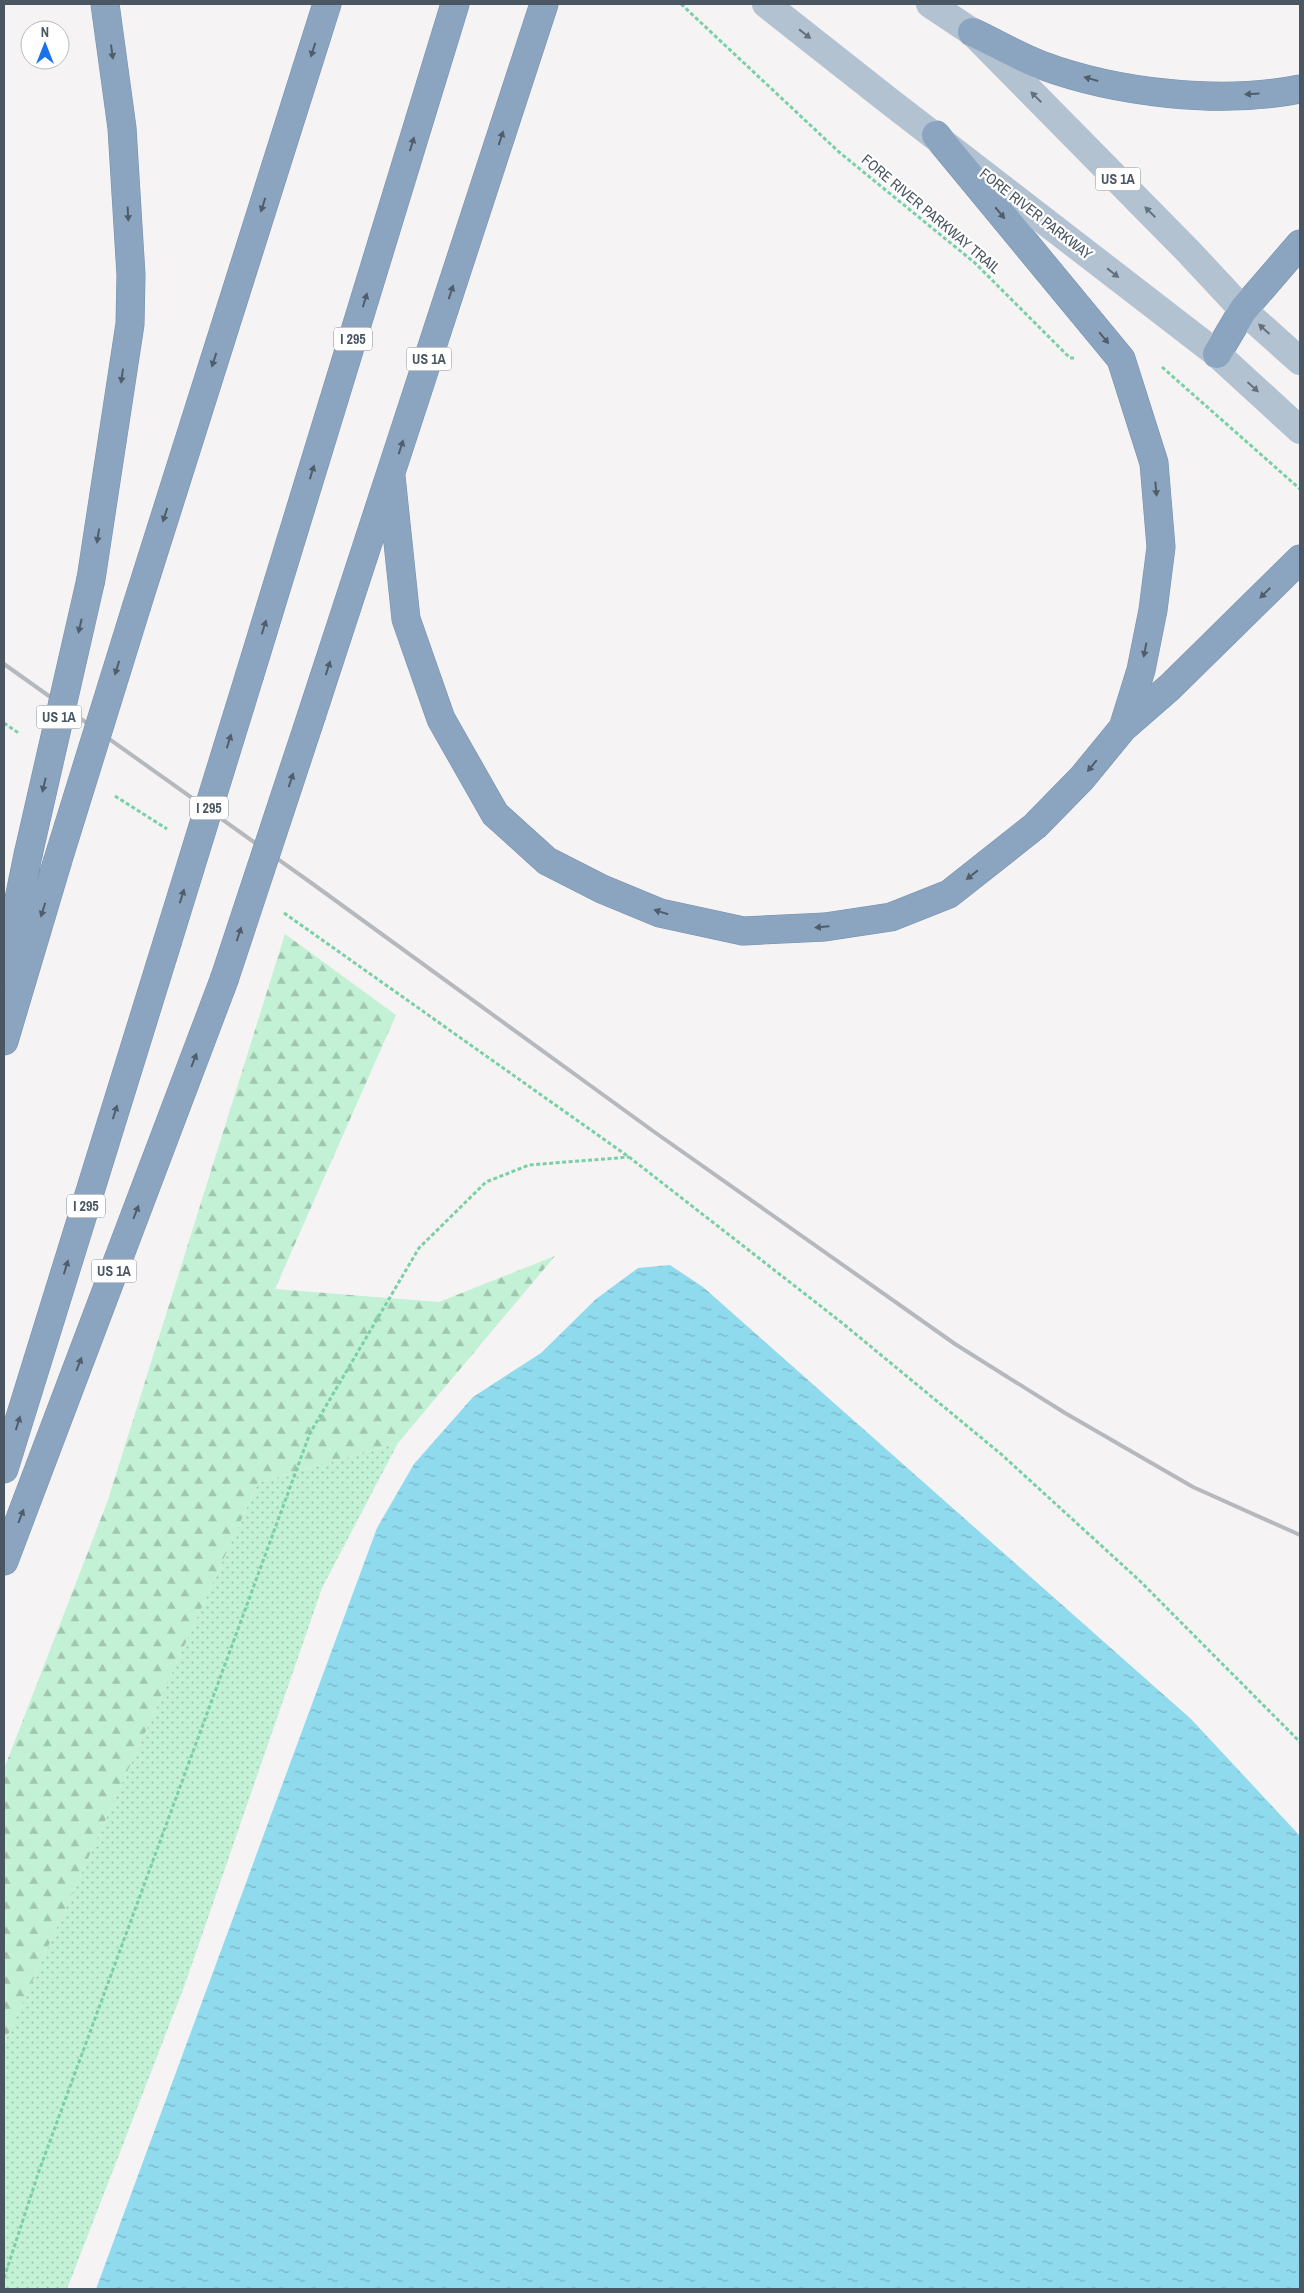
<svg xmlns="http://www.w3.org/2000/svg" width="1304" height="2293" font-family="'Archivo Narrow',sans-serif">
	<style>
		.grass { fill: url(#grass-dots) }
		.forest { fill: url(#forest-firs) }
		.water { fill: url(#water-ripples) }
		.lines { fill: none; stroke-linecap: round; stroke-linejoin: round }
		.highway-casing { stroke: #7690ad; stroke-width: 29 }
		.path { stroke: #7ad0a6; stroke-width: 3; stroke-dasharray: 4 2.5; stroke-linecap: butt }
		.major { stroke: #b3c2d1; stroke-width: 28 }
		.highway { stroke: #8ba5c1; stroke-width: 28 }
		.rail { stroke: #b5b8bd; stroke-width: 4 }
		.highway-bridge-casing { stroke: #7690ad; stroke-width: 29; stroke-linecap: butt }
		.highway-bridge { stroke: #8ba5c1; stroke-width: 28 }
		.oneway { fill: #64717d }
		.oneway2 { fill: #505e6b }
		.labels { text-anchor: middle; stroke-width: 4.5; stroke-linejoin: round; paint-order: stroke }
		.shield { fill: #fff; stroke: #808990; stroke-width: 1 }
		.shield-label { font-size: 14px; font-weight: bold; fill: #4a5661 }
		.street-label { font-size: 15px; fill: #4a5661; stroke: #fff }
	</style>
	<defs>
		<pattern id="grass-dots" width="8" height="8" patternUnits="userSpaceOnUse" patternTransform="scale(1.25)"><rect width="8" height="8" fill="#c3f1d5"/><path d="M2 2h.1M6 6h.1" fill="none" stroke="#a0c6b0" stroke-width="1.8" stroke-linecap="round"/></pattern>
		<pattern id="forest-firs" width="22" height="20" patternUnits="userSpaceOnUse" patternTransform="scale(1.25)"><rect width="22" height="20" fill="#c3f1d5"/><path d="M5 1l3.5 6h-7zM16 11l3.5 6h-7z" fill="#a0c6b0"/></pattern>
		<pattern id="water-ripples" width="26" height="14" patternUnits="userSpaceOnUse" patternTransform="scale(1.25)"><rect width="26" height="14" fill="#90daee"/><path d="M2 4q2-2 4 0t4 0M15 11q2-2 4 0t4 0" fill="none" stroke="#78b4c4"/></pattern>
	</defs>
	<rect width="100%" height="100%" fill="#f5f3f3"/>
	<path class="grass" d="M 398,1443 L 322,1588 L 184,1987 L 67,2289 L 4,2289 L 4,2044 L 258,1483 Z"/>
	<path class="forest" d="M 285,934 L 396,1015 L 275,1289 L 439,1302 L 555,1256 L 398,1443 L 258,1483 L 4,2044 L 4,1769 L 108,1500 Z"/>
	<path class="water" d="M 670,1265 L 703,1287 L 1191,1719 L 1300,1836 L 1300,2289 L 96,2289 L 377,1528 L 414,1464 L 473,1397 L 541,1353 L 596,1299 L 638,1268 Z"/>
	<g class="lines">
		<defs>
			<path id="highway" d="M 972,32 C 994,42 1017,56 1041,65 C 1116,93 1221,105 1300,89
				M 936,135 L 1121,359 L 1154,463 L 1161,547 L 1153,610 L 1141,670 L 1123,728
				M 1217,354 L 1243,310 L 1300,244
				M 391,476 L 406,619 L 441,719 L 495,814 L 547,861 L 602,889 L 660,913 L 743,931 L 825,927 L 891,917 L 949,894 L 1035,826 L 1082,778 L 1123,728 L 1170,687 L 1300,559
				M 91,579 L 130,324 L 131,275 L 122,128 L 105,4
				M 137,605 L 327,4
				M 250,674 L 455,4
				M 312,714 L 544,4
				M 4,972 L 28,855
				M 4,1041 L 57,863
				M 4,1469 L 167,943
				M 4,1561 L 224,980"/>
		</defs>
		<use href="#highway" class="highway-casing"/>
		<path class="path" d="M 681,4 L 839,152 L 975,263 L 1070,358 L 1074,358
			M 1162,367 L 1300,489
			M 4,723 L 20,734
			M 115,796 L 167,829
			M 284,913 L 629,1157 L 841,1322 L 1001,1454 L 1140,1581 L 1300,1742
			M 4,2278 L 39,2171 L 310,1433 L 419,1248 L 486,1182 L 529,1165 L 629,1157"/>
		<path class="major" d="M 766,4 L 889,101 L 1217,354 L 1300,430
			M 930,4 L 972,32 L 1187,250 L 1243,310 L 1300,361"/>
		<use href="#highway" class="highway"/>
		<path class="rail" d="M 4,664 L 310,882 L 653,1131 L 955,1344 L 1065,1413 L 1193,1487 L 1300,1535"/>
		<defs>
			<path id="highway-bridge" d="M 28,855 L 91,579
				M 57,863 L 137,605
				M 167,943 L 250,674
				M 224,980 L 312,714"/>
		</defs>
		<use href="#highway-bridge" class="highway-bridge-casing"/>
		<use href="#highway-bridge" class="highway-bridge"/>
	</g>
	<defs><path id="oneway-solid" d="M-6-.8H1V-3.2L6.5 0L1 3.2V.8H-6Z" transform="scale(1.25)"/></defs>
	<g class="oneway">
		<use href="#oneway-solid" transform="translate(805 34) rotate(38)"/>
		<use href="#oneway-solid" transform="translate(1036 97) rotate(-135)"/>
		<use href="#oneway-solid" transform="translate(1150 212) rotate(-135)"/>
		<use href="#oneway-solid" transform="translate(1113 273) rotate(38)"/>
		<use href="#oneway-solid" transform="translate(1264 329) rotate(-138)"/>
		<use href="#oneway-solid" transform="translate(1253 387) rotate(42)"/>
	</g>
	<g class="oneway2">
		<use href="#oneway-solid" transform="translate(313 50) rotate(108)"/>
		<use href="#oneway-solid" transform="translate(112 52) rotate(82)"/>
		<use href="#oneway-solid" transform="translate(1091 79) rotate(-164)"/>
		<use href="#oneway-solid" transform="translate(1252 94) rotate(176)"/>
		<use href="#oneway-solid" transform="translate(501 138) rotate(-72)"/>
		<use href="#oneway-solid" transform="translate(412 144) rotate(-73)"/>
		<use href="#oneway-solid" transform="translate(263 205) rotate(108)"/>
		<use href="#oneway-solid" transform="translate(1000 213) rotate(50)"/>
		<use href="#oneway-solid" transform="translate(128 214) rotate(87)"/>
		<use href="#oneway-solid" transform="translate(451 292) rotate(-72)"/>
		<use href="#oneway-solid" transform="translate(365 300) rotate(-73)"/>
		<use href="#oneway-solid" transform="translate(1104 338) rotate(50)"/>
		<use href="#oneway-solid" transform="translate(214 360) rotate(108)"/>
		<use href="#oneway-solid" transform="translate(122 376) rotate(98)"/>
		<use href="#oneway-solid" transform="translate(401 447) rotate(-72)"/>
		<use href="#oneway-solid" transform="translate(312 472) rotate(-73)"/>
		<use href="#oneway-solid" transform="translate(1156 489) rotate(85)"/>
		<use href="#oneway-solid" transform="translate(165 515) rotate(108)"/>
		<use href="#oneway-solid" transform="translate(98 536) rotate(99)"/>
		<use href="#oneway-solid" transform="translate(1265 593) rotate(135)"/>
		<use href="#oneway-solid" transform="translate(80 626) rotate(103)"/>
		<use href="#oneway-solid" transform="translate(264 627) rotate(-73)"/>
		<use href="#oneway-solid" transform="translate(1145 650) rotate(101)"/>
		<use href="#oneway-solid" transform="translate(117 668) rotate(107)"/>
		<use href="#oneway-solid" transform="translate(328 668) rotate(-72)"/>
		<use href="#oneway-solid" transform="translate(229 741) rotate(-73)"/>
		<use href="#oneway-solid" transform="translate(1092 766) rotate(129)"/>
		<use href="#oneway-solid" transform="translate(291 780) rotate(-72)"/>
		<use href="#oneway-solid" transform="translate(44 785) rotate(103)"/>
		<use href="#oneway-solid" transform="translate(972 875) rotate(142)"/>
		<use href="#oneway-solid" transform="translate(182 896) rotate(-73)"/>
		<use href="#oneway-solid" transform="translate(43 910) rotate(107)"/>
		<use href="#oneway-solid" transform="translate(661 912) rotate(-163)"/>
		<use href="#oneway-solid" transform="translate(822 927) rotate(175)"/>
		<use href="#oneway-solid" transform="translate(239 934) rotate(-72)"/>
		<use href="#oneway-solid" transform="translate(194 1060) rotate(-69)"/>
		<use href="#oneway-solid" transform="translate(115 1112) rotate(-73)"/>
		<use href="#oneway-solid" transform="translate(136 1212) rotate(-69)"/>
		<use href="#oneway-solid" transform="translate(66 1267) rotate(-73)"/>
		<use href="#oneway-solid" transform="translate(79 1364) rotate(-69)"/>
		<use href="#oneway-solid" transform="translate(18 1423) rotate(-73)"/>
		<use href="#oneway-solid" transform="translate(21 1516) rotate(-69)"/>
	</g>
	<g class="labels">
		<g class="shield">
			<rect x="1095.5" y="167.5" width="45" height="23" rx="4"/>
			<rect x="334" y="327.5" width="38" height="23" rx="4"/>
			<rect x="406.5" y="347.5" width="45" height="23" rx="4"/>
			<rect x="36.5" y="705.5" width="45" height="23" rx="4"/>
			<rect x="190" y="796.5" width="38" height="23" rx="4"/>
			<rect x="67" y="1194.5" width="38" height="23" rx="4"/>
			<rect x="91.5" y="1259.5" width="45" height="23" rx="4"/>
		</g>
		<g class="shield-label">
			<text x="1118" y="184">US 1A</text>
			<text x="353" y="344">I 295</text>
			<text x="429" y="364">US 1A</text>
			<text x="59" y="722">US 1A</text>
			<text x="209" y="813">I 295</text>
			<text x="86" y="1211">I 295</text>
			<text x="114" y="1276">US 1A</text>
		</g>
		<g class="street-label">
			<text transform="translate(931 214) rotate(40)" y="5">FORE RIVER PARKWAY TRAIL</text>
			<text transform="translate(1036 214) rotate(38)" y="5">FORE RIVER PARKWAY</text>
		</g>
	</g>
	<rect width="1304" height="2293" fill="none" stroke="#4a5661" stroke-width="10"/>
	<g transform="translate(45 45)"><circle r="24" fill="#ffffff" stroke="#b7bbc0"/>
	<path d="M0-4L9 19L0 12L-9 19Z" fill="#1a73e8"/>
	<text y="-8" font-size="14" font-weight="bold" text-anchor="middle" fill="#4a5661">N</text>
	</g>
</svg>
